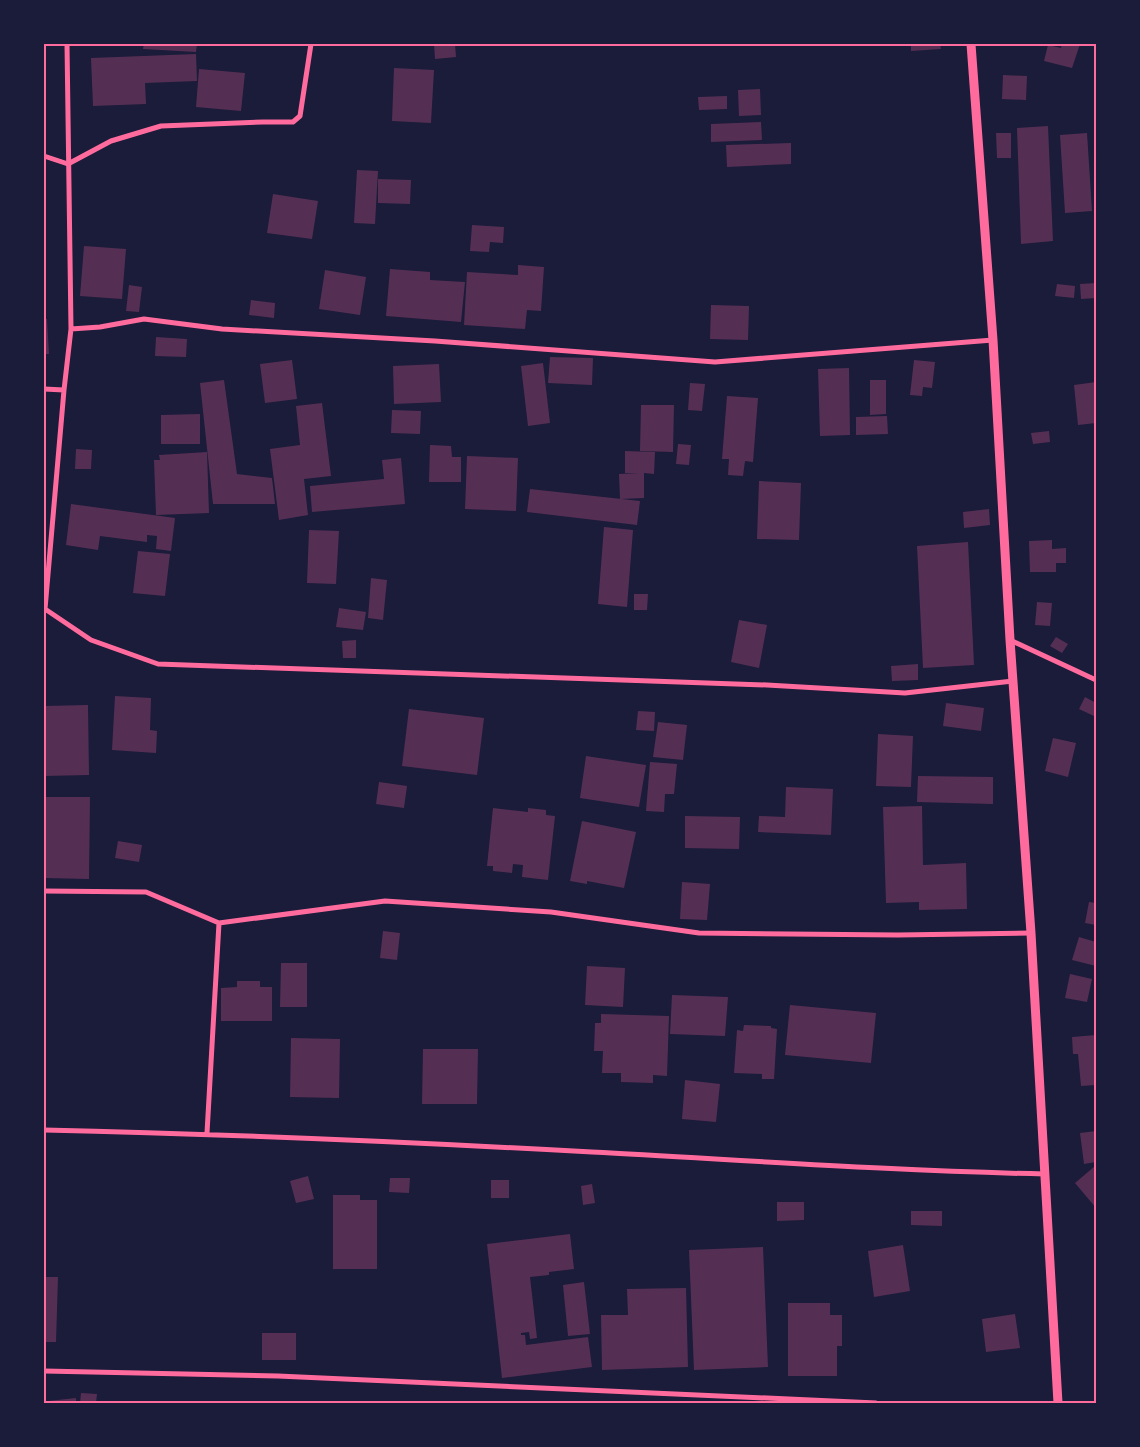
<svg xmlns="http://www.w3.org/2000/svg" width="1140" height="1447" font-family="'IBM Plex Serif',serif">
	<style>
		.building { fill: #542f53 }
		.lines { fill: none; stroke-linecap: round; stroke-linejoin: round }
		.minor { stroke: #ff6b9d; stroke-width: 5 }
		.tertiary { stroke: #ff6b9d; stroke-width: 9 }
		.neatline { fill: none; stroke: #ff6b9d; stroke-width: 2 }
	</style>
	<rect width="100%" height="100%" fill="#1b1b3a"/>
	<path class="building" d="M 144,44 L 197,44 L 196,52 L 143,49 Z
		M 434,44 L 455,44 L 456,57 L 435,59 Z
		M 911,44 L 940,44 L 941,49 L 911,51 Z
		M 1062,44 L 1080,44 L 1072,68 L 1044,61 L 1048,45 L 1061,48 Z
		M 196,54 L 197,81 L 145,83 L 146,104 L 93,106 L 91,58 Z
		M 394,68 L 434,70 L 431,123 L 392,121 Z
		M 199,69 L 245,73 L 241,111 L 196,107 Z
		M 1003,75 L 1027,76 L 1026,100 L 1002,99 Z
		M 760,89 L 761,115 L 739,116 L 738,90 Z
		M 727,96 L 727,109 L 699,110 L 698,97 Z
		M 761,122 L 762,140 L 711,142 L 711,124 Z
		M 1048,126 L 1053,241 L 1021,244 L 1017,128 Z
		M 996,133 L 1011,133 L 1011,158 L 997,158 Z
		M 1087,133 L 1092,211 L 1065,213 L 1060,135 Z
		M 791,143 L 791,164 L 727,167 L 726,145 Z
		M 357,170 L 378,171 L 375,224 L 354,223 Z
		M 378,179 L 411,180 L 410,204 L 378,203 Z
		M 273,194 L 318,201 L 312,239 L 267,233 Z
		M 472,225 L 504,227 L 503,243 L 490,242 L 489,252 L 470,251 Z
		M 84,246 L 126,249 L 122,299 L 80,296 Z
		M 518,265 L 544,267 L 541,311 L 527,310 L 525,329 L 464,325 L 467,272 L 518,275 Z
		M 390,269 L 430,272 L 430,280 L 465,282 L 461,322 L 386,316 Z
		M 325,270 L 366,277 L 360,315 L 319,309 Z
		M 1096,283 L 1096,298 L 1081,299 L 1080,284 Z
		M 1057,284 L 1075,286 L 1074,298 L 1055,296 Z
		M 129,285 L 142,287 L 139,312 L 126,311 Z
		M 251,300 L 275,303 L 274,318 L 249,315 Z
		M 711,305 L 749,306 L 748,340 L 710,339 Z
		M 44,319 L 47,319 L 49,354 L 44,354 Z
		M 156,337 L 187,339 L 186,357 L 155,356 Z
		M 550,357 L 593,358 L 592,385 L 548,383 Z
		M 292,360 L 297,399 L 265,403 L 260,364 Z
		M 914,360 L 935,362 L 932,388 L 923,387 L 922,396 L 910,395 Z
		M 543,363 L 550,423 L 528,426 L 521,366 Z
		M 439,364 L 441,402 L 394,404 L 393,366 Z
		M 849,368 L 850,435 L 820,436 L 818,369 Z
		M 224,380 L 237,474 L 272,478 L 275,504 L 213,504 L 200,383 Z
		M 870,380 L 886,380 L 886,414 L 870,415 Z
		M 1096,382 L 1096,423 L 1078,425 L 1074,385 Z
		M 690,383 L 705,384 L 702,411 L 688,410 Z
		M 727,396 L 758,398 L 753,462 L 745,461 L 743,476 L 728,475 L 729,459 L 722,459 Z
		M 322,403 L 331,476 L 304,479 L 308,515 L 279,520 L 270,449 L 300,445 L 296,406 Z
		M 641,405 L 674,405 L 673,452 L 640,451 Z
		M 392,410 L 421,411 L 420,434 L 391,433 Z
		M 200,414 L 200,444 L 161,444 L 161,415 Z
		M 887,416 L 888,434 L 856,435 L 856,417 Z
		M 1049,431 L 1050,442 L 1033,444 L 1031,433 Z
		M 678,444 L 691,445 L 689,465 L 676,464 Z
		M 430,445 L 451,446 L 452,457 L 461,457 L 461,482 L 429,482 Z
		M 76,449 L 92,450 L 91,469 L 75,469 Z
		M 625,451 L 655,452 L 654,474 L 644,473 L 644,498 L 620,499 L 619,474 L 639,473 L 625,473 Z
		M 207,452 L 209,513 L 156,515 L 154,460 L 160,460 L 159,455 Z
		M 467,456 L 518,458 L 516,511 L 465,509 Z
		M 401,458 L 405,504 L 312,512 L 310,486 L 384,479 L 382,460 Z
		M 759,481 L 801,483 L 799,540 L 757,539 Z
		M 530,489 L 640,501 L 637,525 L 527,512 Z
		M 71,504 L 175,518 L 171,551 L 156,549 L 157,536 L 147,535 L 147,542 L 100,536 L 98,550 L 66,545 Z
		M 989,509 L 990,525 L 964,528 L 963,512 Z
		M 604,527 L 633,530 L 627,607 L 598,604 Z
		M 309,530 L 339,531 L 336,584 L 307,583 Z
		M 1052,540 L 1052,549 L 1066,548 L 1066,563 L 1056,563 L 1056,572 L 1030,572 L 1029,541 Z
		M 968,542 L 974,665 L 923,668 L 917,546 Z
		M 138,551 L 170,554 L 165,596 L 133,593 Z
		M 371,578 L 387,580 L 383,620 L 368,618 Z
		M 634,594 L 648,594 L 647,610 L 634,610 Z
		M 1037,602 L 1052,603 L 1050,626 L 1035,625 Z
		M 339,608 L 366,612 L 363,630 L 336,627 Z
		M 739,620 L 767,625 L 759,668 L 731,662 Z
		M 1056,637 L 1068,644 L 1062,653 L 1050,646 Z
		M 356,640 L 356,658 L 343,658 L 342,641 Z
		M 918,664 L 918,680 L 892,681 L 891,666 Z
		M 115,696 L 151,698 L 150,730 L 157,731 L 156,753 L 112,750 Z
		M 1085,697 L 1096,703 L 1096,717 L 1079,709 Z
		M 946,703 L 984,708 L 981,731 L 943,726 Z
		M 88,705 L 89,775 L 44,776 L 44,706 Z
		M 409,709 L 484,718 L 477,775 L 402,766 Z
		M 638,711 L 655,712 L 654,731 L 636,730 Z
		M 658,722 L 687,725 L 683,760 L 653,757 Z
		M 878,734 L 913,736 L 911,787 L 876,786 Z
		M 1053,738 L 1076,743 L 1068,777 L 1045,771 Z
		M 586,756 L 646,765 L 639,807 L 580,798 Z
		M 650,762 L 677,764 L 674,794 L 665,794 L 664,812 L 646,811 Z
		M 918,776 L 993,777 L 993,804 L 917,802 Z
		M 379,782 L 407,786 L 404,808 L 376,804 Z
		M 786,787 L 833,789 L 831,835 L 758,832 L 759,816 L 785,817 Z
		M 44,797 L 90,797 L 89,879 L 44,878 Z
		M 922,806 L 923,865 L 966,863 L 967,909 L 919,910 L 919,902 L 886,903 L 883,807 Z
		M 493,808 L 528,812 L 528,808 L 546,810 L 546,815 L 555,816 L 548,880 L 522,877 L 523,865 L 513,864 L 512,873 L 493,871 L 493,866 L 487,866 Z
		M 685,816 L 740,817 L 739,849 L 685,848 Z
		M 582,821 L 636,832 L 624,888 L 587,881 L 587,884 L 570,881 Z
		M 118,841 L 142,845 L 139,862 L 115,858 Z
		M 682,882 L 710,884 L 707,920 L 680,919 Z
		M 1089,902 L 1096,903 L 1096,925 L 1085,923 Z
		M 383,931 L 400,933 L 397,960 L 380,958 Z
		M 1079,937 L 1096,942 L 1096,966 L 1072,960 Z
		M 281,963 L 307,963 L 307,1007 L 280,1007 Z
		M 587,966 L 625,968 L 623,1007 L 585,1005 Z
		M 1070,974 L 1092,979 L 1087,1002 L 1065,998 Z
		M 237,981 L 260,981 L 260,987 L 272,987 L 272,1021 L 221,1021 L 221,988 L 237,987 Z
		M 672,995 L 728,997 L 725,1036 L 670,1034 Z
		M 790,1005 L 876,1013 L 871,1063 L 785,1055 Z
		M 601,1014 L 669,1016 L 667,1076 L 653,1075 L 653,1083 L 621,1082 L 621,1073 L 602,1073 L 603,1051 L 594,1051 L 595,1023 L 601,1023 Z
		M 744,1025 L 771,1026 L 771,1028 L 777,1029 L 774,1079 L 762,1079 L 762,1074 L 734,1073 L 737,1030 L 743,1031 Z
		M 1096,1035 L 1096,1085 L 1081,1086 L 1078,1054 L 1073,1054 L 1072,1037 Z
		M 291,1038 L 340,1039 L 339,1098 L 290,1097 Z
		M 423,1049 L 478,1049 L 477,1104 L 422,1104 Z
		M 685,1080 L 720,1084 L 716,1122 L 682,1119 Z
		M 1096,1131 L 1096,1162 L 1084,1164 L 1080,1133 Z
		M 1095,1166 L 1096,1167 L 1096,1208 L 1075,1183 Z
		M 308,1176 L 314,1199 L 296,1203 L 290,1181 Z
		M 390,1178 L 410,1178 L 409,1193 L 389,1192 Z
		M 491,1180 L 509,1180 L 509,1198 L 491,1198 Z
		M 592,1184 L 595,1203 L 583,1205 L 581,1186 Z
		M 333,1195 L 360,1195 L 360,1200 L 377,1200 L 377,1269 L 333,1269 Z
		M 777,1202 L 804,1202 L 804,1220 L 777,1221 Z
		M 911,1211 L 942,1211 L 942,1226 L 911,1225 Z
		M 570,1234 L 574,1269 L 549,1272 L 549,1275 L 530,1277 L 537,1338 L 530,1339 L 529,1332 L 521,1333 L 521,1335 L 525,1335 L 526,1345 L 588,1337 L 592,1367 L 502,1378 L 487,1244 Z
		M 903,1245 L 910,1291 L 874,1297 L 868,1251 Z
		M 763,1247 L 768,1367 L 694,1370 L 689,1250 Z
		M 44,1277 L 58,1277 L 56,1342 L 44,1342 Z
		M 584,1282 L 590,1334 L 568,1336 L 563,1285 Z
		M 686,1288 L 688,1367 L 602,1370 L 601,1315 L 628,1315 L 627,1289 Z
		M 788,1303 L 830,1303 L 830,1315 L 842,1315 L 842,1346 L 837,1346 L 837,1376 L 788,1376 Z
		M 1015,1314 L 1020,1348 L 986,1352 L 982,1319 Z
		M 262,1333 L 296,1333 L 296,1360 L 262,1360 Z
		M 81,1393 L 97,1394 L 96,1403 L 80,1403 Z
		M 76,1398 L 76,1403 L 48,1403 L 48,1401 Z"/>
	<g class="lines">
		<path class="minor" d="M 67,44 L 71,329 L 64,390 L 45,609 L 91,640 L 158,664 L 767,685 L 905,693 L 1013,681
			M 44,156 L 68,164 L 111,141 L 161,126 L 263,122 L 293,122 L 300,116 L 311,44
			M 71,329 L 100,327 L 144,319 L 222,329 L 435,341 L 715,362 L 993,340
			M 44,389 L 64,390
			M 1010,640 L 1096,680
			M 44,891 L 146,892 L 219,923 L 385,901 L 551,912 L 699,933 L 898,935 L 1031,933
			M 44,1130 C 227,1134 410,1142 592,1152 C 743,1160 894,1171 1045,1174
			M 207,1133 L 219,923
			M 44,1371 L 278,1376 L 876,1403"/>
		<path class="tertiary" d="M 971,44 L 993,340 L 1010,640 L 1031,933 L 1058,1403"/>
	</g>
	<rect width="1140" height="1447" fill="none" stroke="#1b1b3a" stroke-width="90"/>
	<rect x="45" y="45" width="1050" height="1357" class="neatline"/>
</svg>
